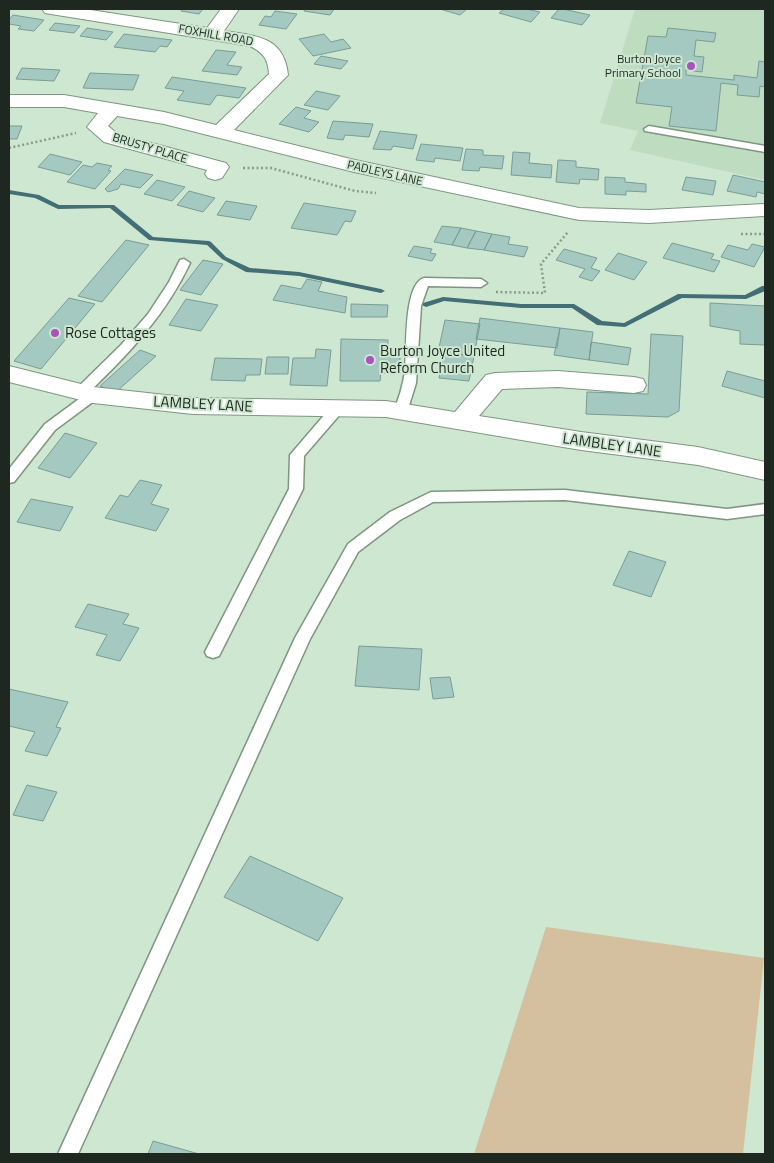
<svg xmlns="http://www.w3.org/2000/svg" width="774" height="1163" font-family="'Titillium Web',sans-serif">
	<style>
		.built { fill: #bedcc0 }
		.green { fill: #d4bf9e }
		.lines { fill: none; stroke-linecap: round; stroke-linejoin: round }
		.stream { fill: #436e76; fill-rule: evenodd }
		.building { fill: #a4c9c1; stroke: #799d96 }
		.service-casing { stroke: #7f9580; stroke-width: 3 }
		.minor-casing { stroke: #7f9580; stroke-width: 2 }
		.path { stroke: #899c8b; stroke-width: 2.5; stroke-dasharray: 2 2.5; stroke-linecap: butt }
		.service { fill: #fff; fill-rule: evenodd }
		.minor { fill: #fff; fill-rule: evenodd }
		.poi-dot { fill: #aa52be; stroke: #cee7d0; stroke-width: 2 }
		.labels { text-anchor: middle; stroke-width: 4; stroke-linejoin: round; paint-order: stroke }
		.far-street-label { font-size: 12px; fill: #1f2820; stroke: #cee7d0 }
		.far-poi-label { font-size: 12px; fill: #1f2820; stroke: #cee7d0; text-anchor: end }
		.poi-label { font-size: 15px; fill: #1f2820; stroke: #cee7d0; text-anchor: start }
		.street-label { font-size: 15px; fill: #1f2820; stroke: #cee7d0 }
	</style>
	<rect width="100%" height="100%" fill="#cee7d0"/>
	<path class="built" d="M 635,9 L 765,9 L 765,180 L 630,150 L 638,131 L 600,123 Z"/>
	<path class="green" d="M 546,927 L 764,958 L 743,1154 L 474,1154 Z"/>
	<g class="lines">
		<path class="stream" d="M 9,190 L 39,195 L 59,205 L 114,205 L 153,237 L 209,241 L 211,242 L 226,257 L 250,268 L 299,272 L 381,289 L 385,291 L 381,293 L 299,276 L 246,272 L 222,259 L 207,245 L 149,240 L 110,208 L 58,209 L 35,198 L 9,194 Z
			M 762,286 L 765,286 L 765,291 L 746,299 L 682,298 L 625,327 L 597,325 L 572,308 L 521,308 L 444,301 L 426,307 L 422,305 L 423,303 L 443,297 L 521,304 L 574,304 L 602,321 L 624,323 L 678,294 L 745,295 Z"/>
	</g>
	<path class="building" d="M 182,9 L 203,9 L 199,14 L 181,11 Z
		M 305,9 L 334,9 L 330,15 L 304,11 Z
		M 440,9 L 467,9 L 460,15 Z
		M 504,9 L 526,9 L 540,12 L 531,22 L 499,13 Z
		M 559,9 L 563,9 L 590,15 L 582,25 L 551,18 Z
		M 275,11 L 297,14 L 286,29 L 259,25 L 265,16 L 271,17 Z
		M 13,15 L 44,20 L 34,31 L 18,29 L 21,26 L 9,24 L 9,20 Z
		M 55,23 L 80,26 L 74,33 L 49,30 Z
		M 87,28 L 113,32 L 106,40 L 80,36 Z
		M 668,28 L 716,33 L 714,42 L 696,40 L 694,56 L 704,57 L 702,72 L 686,70 L 686,75 L 734,80 L 734,75 L 757,78 L 759,61 L 765,62 L 765,87 L 760,86 L 759,97 L 737,95 L 738,85 L 721,83 L 716,131 L 669,126 L 672,107 L 636,103 L 648,36 L 666,37 Z
		M 124,34 L 172,40 L 167,47 L 160,46 L 155,52 L 114,47 Z
		M 324,34 L 331,42 L 343,39 L 351,48 L 313,56 L 299,39 Z
		M 216,50 L 236,52 L 227,65 L 242,67 L 237,75 L 202,71 Z
		M 321,56 L 348,61 L 341,69 L 314,64 Z
		M 22,68 L 60,70 L 54,81 L 16,79 Z
		M 90,73 L 139,75 L 133,90 L 83,88 Z
		M 172,77 L 246,88 L 239,98 L 217,95 L 210,105 L 177,100 L 184,91 L 165,88 Z
		M 316,91 L 340,96 L 328,110 L 304,105 Z
		M 296,107 L 311,111 L 304,118 L 319,122 L 309,132 L 279,124 Z
		M 333,121 L 373,124 L 369,137 L 345,135 L 343,140 L 327,138 Z
		M 9,126 L 22,126 L 17,139 L 9,139 Z
		M 380,131 L 417,135 L 413,149 L 393,146 L 391,150 L 373,149 Z
		M 421,144 L 463,148 L 460,161 L 435,158 L 434,162 L 416,160 Z
		M 466,149 L 483,150 L 483,155 L 504,156 L 502,169 L 480,167 L 479,171 L 462,170 Z
		M 513,152 L 530,153 L 529,163 L 552,165 L 551,178 L 511,175 Z
		M 50,154 L 82,162 L 70,175 L 38,167 Z
		M 558,160 L 576,161 L 576,167 L 599,169 L 598,180 L 580,179 L 579,184 L 556,182 Z
		M 97,163 L 112,166 L 108,170 L 111,171 L 95,189 L 67,182 L 83,165 L 92,167 Z
		M 125,169 L 153,175 L 140,188 L 121,184 L 118,189 L 108,192 L 105,189 Z
		M 733,175 L 765,182 L 765,194 L 757,192 L 756,197 L 727,191 Z
		M 605,177 L 625,178 L 625,182 L 646,184 L 646,192 L 626,191 L 626,195 L 605,194 Z
		M 686,177 L 716,181 L 713,195 L 682,190 Z
		M 157,180 L 185,187 L 172,201 L 144,194 Z
		M 189,191 L 215,198 L 203,212 L 177,205 Z
		M 226,201 L 257,206 L 250,220 L 217,215 Z
		M 304,203 L 356,211 L 351,222 L 345,221 L 337,235 L 291,228 Z
		M 442,226 L 461,228 L 452,245 L 434,242 Z
		M 461,228 L 476,231 L 467,248 L 452,245 Z
		M 476,231 L 492,234 L 484,250 L 467,248 Z
		M 492,234 L 510,237 L 508,244 L 528,247 L 524,257 L 484,250 Z
		M 126,240 L 149,245 L 102,302 L 78,296 Z
		M 672,243 L 714,254 L 711,259 L 720,261 L 714,272 L 663,258 Z
		M 752,244 L 765,247 L 754,267 L 721,257 L 728,245 L 748,250 Z
		M 414,246 L 432,249 L 430,253 L 436,254 L 432,261 L 408,256 Z
		M 564,249 L 597,258 L 591,268 L 600,271 L 592,281 L 579,277 L 585,269 L 556,260 Z
		M 618,253 L 647,262 L 634,280 L 605,270 Z
		M 203,260 L 223,264 L 201,295 L 180,290 Z
		M 307,279 L 322,282 L 318,291 L 347,297 L 345,313 L 273,300 L 281,285 L 301,289 Z
		M 69,298 L 95,304 L 41,369 L 14,361 Z
		M 186,299 L 218,305 L 201,331 L 169,325 Z
		M 710,303 L 765,306 L 765,345 L 740,344 L 740,331 L 710,326 Z
		M 351,304 L 388,305 L 387,317 L 351,317 Z
		M 480,318 L 560,328 L 557,348 L 476,339 Z
		M 445,320 L 480,324 L 474,356 L 438,352 Z
		M 560,328 L 593,332 L 589,360 L 554,355 Z
		M 651,334 L 683,336 L 679,411 L 668,417 L 586,414 L 587,392 L 648,394 Z
		M 341,339 L 388,340 L 388,348 L 400,348 L 400,373 L 381,373 L 380,381 L 340,381 Z
		M 591,342 L 631,348 L 628,365 L 589,360 Z
		M 316,349 L 331,350 L 327,386 L 290,385 L 293,358 L 315,358 Z
		M 140,350 L 156,356 L 115,393 L 100,386 Z
		M 444,353 L 474,356 L 469,381 L 439,378 Z
		M 267,357 L 289,357 L 288,374 L 265,374 Z
		M 215,358 L 262,359 L 260,375 L 246,375 L 245,381 L 211,380 Z
		M 727,371 L 765,381 L 765,398 L 722,386 Z
		M 65,433 L 97,443 L 70,478 L 38,468 Z
		M 140,480 L 162,485 L 151,504 L 169,509 L 156,531 L 105,518 L 120,495 L 128,497 Z
		M 31,499 L 73,507 L 60,531 L 17,522 Z
		M 629,551 L 666,562 L 651,597 L 613,585 Z
		M 88,604 L 129,614 L 123,624 L 139,628 L 120,661 L 96,655 L 107,635 L 75,627 Z
		M 359,646 L 422,649 L 419,690 L 355,686 Z
		M 450,677 L 454,697 L 433,699 L 430,678 Z
		M 9,689 L 68,702 L 56,727 L 61,728 L 47,756 L 25,751 L 35,732 L 9,726 Z
		M 27,785 L 57,792 L 43,821 L 13,815 Z
		M 250,856 L 343,898 L 318,941 L 224,897 Z
		M 153,1141 L 199,1154 L 148,1154 Z"/>
	<g class="lines">
		<defs>
			<path id="service" d="M 649,126 L 765,146 L 765,152 L 645,131 L 644,129 Z
				M 184,259 L 190,263 C 166,314 130,353 89,392 L 98,392 L 100,395 L 98,398 L 55,430 L 14,482 L 9,483 L 9,469 L 45,424 L 83,396 L 76,395 L 74,392 L 76,389 L 121,345 L 148,314 L 169,282 L 180,260 Z
				M 424,278 L 481,279 L 487,283 L 481,287 L 428,286 L 421,306 L 416,383 L 407,412 L 405,415 L 395,415 L 393,412 C 399,399 403,385 405,371 C 407,352 403,284 424,278 Z
				M 337,404 L 342,406 L 344,409 L 342,412 L 304,456 L 303,489 L 221,652 L 219,656 L 213,658 L 207,656 L 205,652 L 289,489 L 290,455 L 332,406 Z
				M 565,490 L 727,509 L 765,504 L 765,514 L 727,519 L 565,500 L 433,502 L 400,520 L 358,552 L 310,639 L 78,1154 L 58,1154 L 295,638 L 348,544 L 390,512 L 431,492 Z"/>
			<path id="minor" d="M 42,9 L 84,9 L 207,28 L 221,9 L 239,9 L 224,31 C 256,36 284,36 288,75 L 234,130 L 355,160 L 579,208 L 649,210 L 765,204 L 765,216 L 649,223 L 579,220 L 354,172 L 164,124 L 117,116 L 108,126 L 118,134 L 226,163 L 229,167 L 222,178 L 215,180 L 208,178 L 205,174 L 207,170 L 104,142 L 87,127 L 98,113 L 64,107 L 9,107 L 9,95 L 64,95 L 164,112 L 216,125 L 269,74 C 268,58 263,53 250,46 L 51,14 L 45,13 Z
				M 9,366 L 93,387 L 193,398 L 386,401 L 455,412 L 486,375 L 495,373 L 558,371 L 634,377 L 643,379 L 646,385 L 643,391 L 634,393 L 558,387 L 502,389 L 479,416 L 581,432 L 698,447 L 765,462 L 765,480 L 698,465 L 581,450 L 386,417 L 193,414 L 93,403 L 9,382 Z"/>
		</defs>
		<use href="#service" class="service-casing"/>
		<use href="#minor" class="minor-casing"/>
		<path class="path" d="M 9,148 L 76,133
			M 243,168 L 271,168 L 355,191 L 376,193
			M 741,234 L 765,234
			M 496,292 L 545,293 L 541,264 L 568,232"/>
		<use href="#service" class="service"/>
		<use href="#minor" class="minor"/>
	</g>
	<g class="poi-dot">
		<circle cx="691" cy="66" r="5"/>
		<circle cx="55" cy="333" r="5"/>
		<circle cx="370" cy="360" r="5"/>
	</g>
	<g class="labels">
		<g class="far-street-label">
			<text transform="translate(216 35) rotate(10)" y="4">FOXHILL ROAD</text>
			<text transform="translate(150 148) rotate(17)" y="4">BRUSTY PLACE</text>
			<text transform="translate(385 173) rotate(13)" y="4">PADLEYS LANE</text>
		</g>
		<g class="far-poi-label">
			<text x="681" y="63">Burton Joyce<tspan x="681" dy="14">Primary School</tspan></text>
		</g>
		<g class="poi-label">
			<text x="65" y="338">Rose Cottages</text>
			<text x="380" y="356">Burton Joyce United<tspan x="380" dy="17">Reform Church</tspan></text>
		</g>
		<g class="street-label">
			<text transform="translate(203 404) rotate(3)" y="5">LAMBLEY LANE</text>
			<text transform="translate(612 445) rotate(8)" y="5">LAMBLEY LANE</text>
		</g>
	</g>
	<rect width="774" height="1163" fill="none" stroke="#1f2820" stroke-width="20"/>
</svg>
